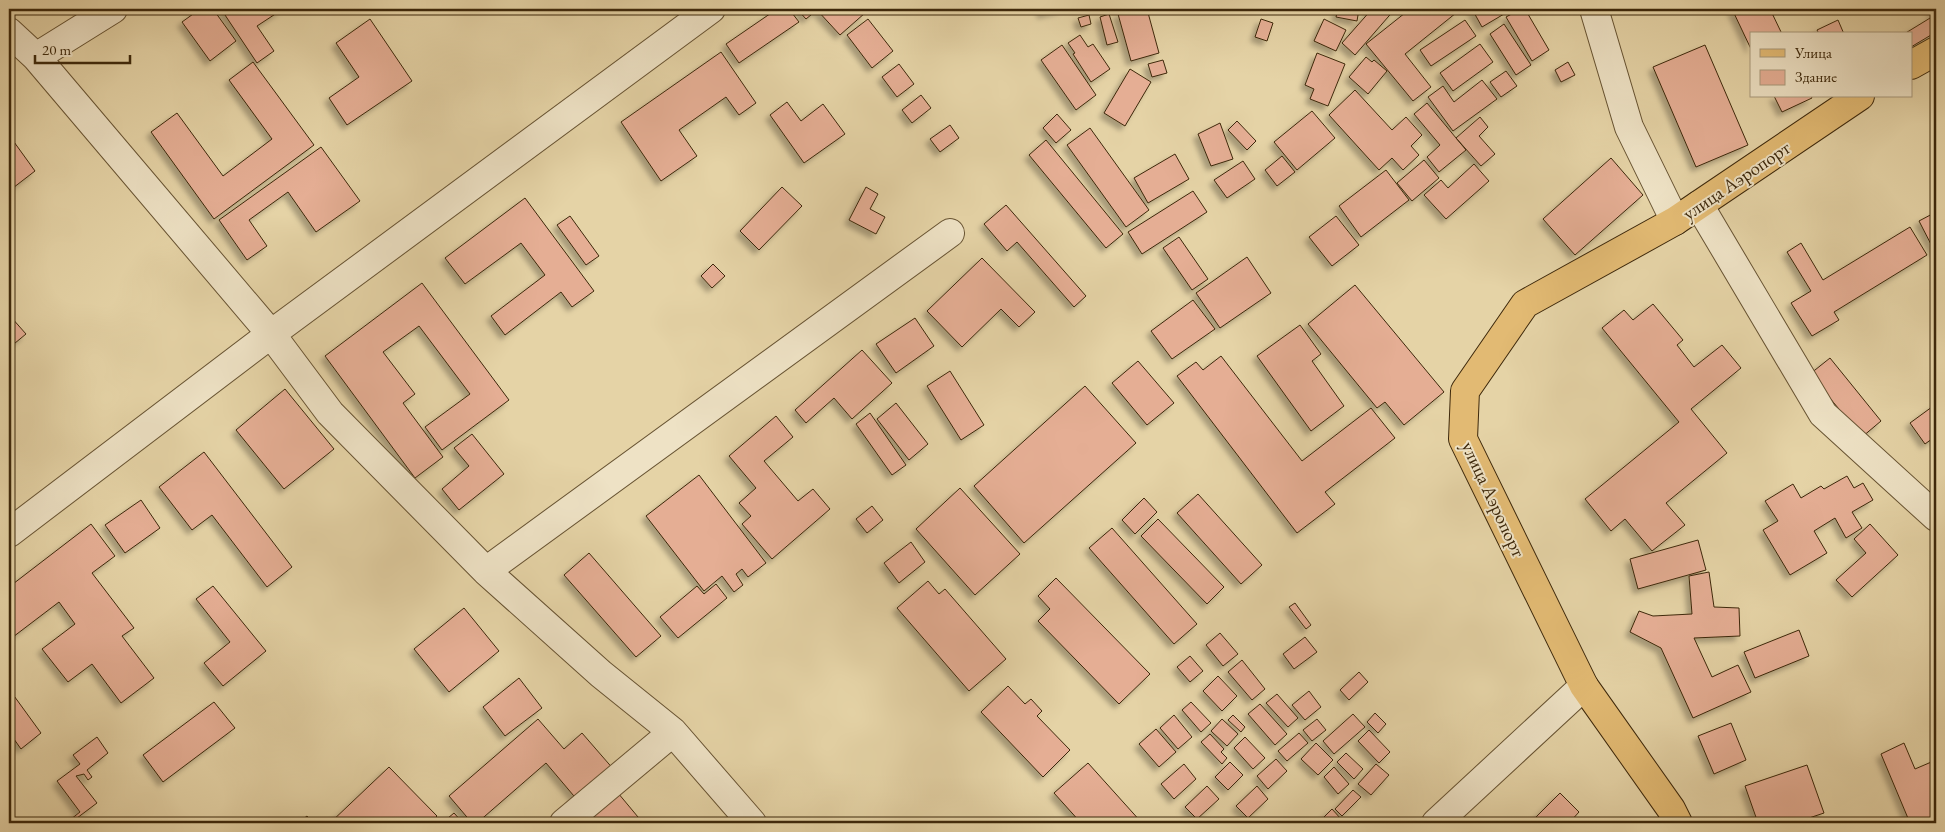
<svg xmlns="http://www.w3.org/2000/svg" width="1945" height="832" font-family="'EB Garamond',serif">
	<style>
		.building { fill: #e5ae94; stroke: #3d280b; filter: url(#shadow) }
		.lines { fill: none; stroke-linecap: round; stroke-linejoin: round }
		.minor-casing { stroke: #675332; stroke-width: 30 }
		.major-casing { stroke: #3d280b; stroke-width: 30 }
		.minor { stroke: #eee2c5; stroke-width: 28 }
		.major { stroke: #e2ba73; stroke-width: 28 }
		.labels { text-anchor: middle; stroke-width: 4; stroke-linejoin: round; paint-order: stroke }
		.street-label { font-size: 19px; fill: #3d280b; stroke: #eee2c5 }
	</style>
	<defs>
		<filter id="shadow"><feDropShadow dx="-4.5" dy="4.5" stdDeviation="2.5" flood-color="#0004"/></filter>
	</defs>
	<rect width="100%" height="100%" fill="#e5d3a6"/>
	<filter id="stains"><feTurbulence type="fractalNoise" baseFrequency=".004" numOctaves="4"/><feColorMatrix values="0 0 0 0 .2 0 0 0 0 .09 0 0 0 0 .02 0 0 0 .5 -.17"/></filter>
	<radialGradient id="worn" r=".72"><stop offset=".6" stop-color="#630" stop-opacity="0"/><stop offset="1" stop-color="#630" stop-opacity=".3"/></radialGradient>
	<path class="building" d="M 200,9 L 213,9 L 236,41 L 210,61 L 182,22 Z
		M 221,9 L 283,9 L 257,26 L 274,51 L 257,63 Z
		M 777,9 L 789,9 L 799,22 L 739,63 L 726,44 Z
		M 797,9 L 861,9 L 865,13 L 840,35 L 817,10 L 806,19 Z
		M 1041,9 L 1063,9 L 1042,14 Z
		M 1137,9 L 1147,9 L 1159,53 L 1131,61 L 1118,14 Z
		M 1338,9 L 1359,9 L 1357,21 L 1336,17 Z
		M 1372,9 L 1395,9 L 1355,55 L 1342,43 Z
		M 1410,9 L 1452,9 L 1456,13 L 1405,54 L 1431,87 L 1413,101 L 1366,44 Z
		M 1472,9 L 1501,9 L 1504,14 L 1482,27 Z
		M 1521,9 L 1525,9 L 1549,50 L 1532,61 L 1506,17 Z
		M 1732,9 L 1770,9 L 1782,34 L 1751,34 L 1751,49 Z
		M 1931,9 L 1936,9 L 1936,32 L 1911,47 L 1911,34 L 1904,34 L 1935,15 Z
		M 1109,14 L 1118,42 L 1107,45 L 1100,17 Z
		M 1089,15 L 1091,24 L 1081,27 L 1078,18 Z
		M 370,19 L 412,81 L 347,125 L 329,98 L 359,77 L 336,43 Z
		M 868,19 L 893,51 L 872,68 L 847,35 Z
		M 1261,19 L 1273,23 L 1267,41 L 1255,37 Z
		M 1324,19 L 1346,30 L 1336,51 L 1314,41 Z
		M 1465,20 L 1476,36 L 1431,66 L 1420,50 Z
		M 1838,20 L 1844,34 L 1819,34 L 1817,30 Z
		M 1504,24 L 1531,65 L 1516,75 L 1490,34 Z
		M 1080,35 L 1088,47 L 1093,44 L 1110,69 L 1091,82 L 1073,54 L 1075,53 L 1068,43 Z
		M 1480,44 L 1493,62 L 1453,91 L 1440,73 Z
		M 1062,45 L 1096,95 L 1076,110 L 1041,60 Z
		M 1705,45 L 1748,145 L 1696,167 L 1653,67 Z
		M 721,52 L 756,103 L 739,115 L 726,97 L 679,130 L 697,156 L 661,181 L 621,122 Z
		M 1317,53 L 1345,64 L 1328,106 L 1310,99 L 1314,89 L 1305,85 Z
		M 1366,57 L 1372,62 L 1374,60 L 1387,71 L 1368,94 L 1349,77 Z
		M 1163,60 L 1167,73 L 1152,77 L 1148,64 Z
		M 253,62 L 314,145 L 214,219 L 151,132 L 177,113 L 223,176 L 272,139 L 229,80 Z
		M 1568,62 L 1575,75 L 1561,82 L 1555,70 Z
		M 899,64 L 914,84 L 897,97 L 882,77 Z
		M 1130,69 L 1151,82 L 1125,126 L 1104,113 Z
		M 1506,71 L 1517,86 L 1501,97 L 1490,82 Z
		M 1482,80 L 1497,99 L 1453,131 L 1428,97 L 1443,86 L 1454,102 Z
		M 1355,90 L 1392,130 L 1406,117 L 1422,135 L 1411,146 L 1419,155 L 1403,170 L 1392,158 L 1379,170 L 1329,115 Z
		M 921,95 L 931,108 L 912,123 L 902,110 Z
		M 1774,96 L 1811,96 L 1812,98 L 1782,112 Z
		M 787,102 L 801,121 L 823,104 L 845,134 L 804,163 L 770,115 Z
		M 1427,103 L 1466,150 L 1439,172 L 1427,157 L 1440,145 L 1414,114 Z
		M 1312,111 L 1335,138 L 1297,170 L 1274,142 Z
		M 1057,114 L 1071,130 L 1056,143 L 1043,128 Z
		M 1480,117 L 1488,127 L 1479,136 L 1495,154 L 1481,166 L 1456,138 Z
		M 1237,121 L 1256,141 L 1247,150 L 1228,130 Z
		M 1220,123 L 1233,159 L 1211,166 L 1198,134 Z
		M 950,125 L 959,138 L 940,152 L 930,139 Z
		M 1090,128 L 1149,210 L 1126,227 L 1067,145 Z
		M 9,135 L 35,171 L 9,191 Z
		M 1046,140 L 1123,234 L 1106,248 L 1029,155 Z
		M 321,147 L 360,201 L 316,232 L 288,192 L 249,220 L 267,246 L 247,260 L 219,220 Z
		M 1175,154 L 1189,179 L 1148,203 L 1134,178 Z
		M 1282,156 L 1295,172 L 1277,186 L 1265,170 Z
		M 1611,158 L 1643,195 L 1575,255 L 1543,219 Z
		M 1424,160 L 1439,178 L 1412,201 L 1397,183 Z
		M 1243,161 L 1255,179 L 1227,198 L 1214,180 Z
		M 1474,164 L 1489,181 L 1446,219 L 1424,195 L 1441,180 L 1448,188 Z
		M 1386,170 L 1409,200 L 1361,237 L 1339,206 Z
		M 782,187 L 802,206 L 759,250 L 740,231 Z
		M 866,187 L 878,194 L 870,209 L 885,217 L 876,234 L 849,220 Z
		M 1193,191 L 1207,212 L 1142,254 L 1128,232 Z
		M 525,198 L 594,291 L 572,307 L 561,292 L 505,335 L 491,316 L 545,275 L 521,243 L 465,284 L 445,258 Z
		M 1006,205 L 1086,296 L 1074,307 L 1017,242 L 1007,251 L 984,224 Z
		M 1936,212 L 1936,254 L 1919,221 Z
		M 570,216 L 599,256 L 586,265 L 557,225 Z
		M 1336,216 L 1359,245 L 1332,266 L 1309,237 Z
		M 1910,227 L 1927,255 L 1834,312 L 1839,320 L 1812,336 L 1791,303 L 1811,291 L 1787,252 L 1801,243 L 1823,280 Z
		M 1179,237 L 1208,279 L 1192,290 L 1163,248 Z
		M 1247,257 L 1271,293 L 1220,328 L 1196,293 Z
		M 982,258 L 1035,312 L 1019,327 L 1001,309 L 962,347 L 927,311 Z
		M 713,264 L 725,276 L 712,288 L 701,276 Z
		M 422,283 L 509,400 L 442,450 L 425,427 L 470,394 L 419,326 L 383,352 L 415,394 L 403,403 L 443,457 L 415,478 L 325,356 Z
		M 1355,285 L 1444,392 L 1404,425 L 1385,402 L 1377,408 L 1308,324 Z
		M 1193,300 L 1215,329 L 1172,359 L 1151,331 Z
		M 1653,304 L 1683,340 L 1677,345 L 1694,367 L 1722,345 L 1741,368 L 1691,409 L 1727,453 L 1666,503 L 1685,525 L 1652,551 L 1625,519 L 1611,531 L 1585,499 L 1679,422 L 1602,328 L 1624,310 L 1633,320 Z
		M 11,317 L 26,334 L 9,348 L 9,319 Z
		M 915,318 L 934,346 L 896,373 L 876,344 Z
		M 1300,325 L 1321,354 L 1312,361 L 1344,406 L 1311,431 L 1257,356 Z
		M 862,350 L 892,383 L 852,419 L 834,398 L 806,423 L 795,410 Z
		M 1221,356 L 1302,461 L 1371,408 L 1395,438 L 1325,492 L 1335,504 L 1297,533 L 1177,376 L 1196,362 L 1203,370 Z
		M 1830,358 L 1881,421 L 1862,437 L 1810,374 Z
		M 1138,361 L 1174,403 L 1147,425 L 1112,383 Z
		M 950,371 L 984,425 L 961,440 L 927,386 Z
		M 1085,386 L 1136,443 L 1024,543 L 974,486 Z
		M 285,389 L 334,449 L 284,489 L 236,430 Z
		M 896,403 L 928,444 L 909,460 L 877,419 Z
		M 1936,404 L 1936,436 L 1925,444 L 1910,423 Z
		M 870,413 L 906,465 L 892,475 L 856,424 Z
		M 776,416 L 793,437 L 764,461 L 798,501 L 813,489 L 830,509 L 772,559 L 742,524 L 751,516 L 739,503 L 756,488 L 729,456 Z
		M 472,434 L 504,474 L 459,510 L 442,489 L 469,466 L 454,448 Z
		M 204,452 L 292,567 L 267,587 L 212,515 L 192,530 L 159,487 Z
		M 699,475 L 766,563 L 748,577 L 742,569 L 736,574 L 743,585 L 734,592 L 722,576 L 704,591 L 646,516 Z
		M 1847,476 L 1854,488 L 1863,483 L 1873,500 L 1852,512 L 1862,528 L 1846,538 L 1835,518 L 1814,531 L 1827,553 L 1790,575 L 1763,530 L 1778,521 L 1765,501 L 1793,484 L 1801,498 L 1821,486 L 1824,489 Z
		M 960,488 L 1020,554 L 975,595 L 916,529 Z
		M 1198,494 L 1262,565 L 1241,584 L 1177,513 Z
		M 1144,498 L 1157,512 L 1135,534 L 1122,520 Z
		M 141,500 L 160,528 L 125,553 L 105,525 Z
		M 872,506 L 883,520 L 867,533 L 856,519 Z
		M 1158,519 L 1224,587 L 1207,604 L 1141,536 Z
		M 91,524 L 115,556 L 92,573 L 134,628 L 122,636 L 154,678 L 121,703 L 92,664 L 68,682 L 42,649 L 75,624 L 59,602 L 9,640 L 9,587 Z
		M 1870,524 L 1898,555 L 1852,597 L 1836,580 L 1866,553 L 1854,539 Z
		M 1112,528 L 1197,624 L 1174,644 L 1089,548 Z
		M 1698,540 L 1706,570 L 1638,589 L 1630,559 Z
		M 911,542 L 925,562 L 899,583 L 884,563 Z
		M 589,553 L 661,636 L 636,657 L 564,575 Z
		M 1709,572 L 1714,607 L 1739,608 L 1740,636 L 1694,638 L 1712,677 L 1738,665 L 1751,692 L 1693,718 L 1661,648 L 1630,632 L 1639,611 L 1653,616 L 1692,614 L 1689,576 Z
		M 1056,578 L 1150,674 L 1119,704 L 1038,621 L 1050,609 L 1038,596 Z
		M 928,581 L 939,594 L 945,589 L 1006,659 L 969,691 L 897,608 Z
		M 716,584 L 727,598 L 678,638 L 660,617 L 697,586 L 704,594 Z
		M 213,586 L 266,651 L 223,686 L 204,663 L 230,642 L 196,599 Z
		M 1295,603 L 1311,625 L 1306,629 L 1289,607 Z
		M 464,608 L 499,651 L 449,692 L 414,649 Z
		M 1799,630 L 1809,656 L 1755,678 L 1744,652 Z
		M 1220,633 L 1238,654 L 1223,666 L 1206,645 Z
		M 1305,637 L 1317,652 L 1294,669 L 1283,654 Z
		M 1190,656 L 1203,671 L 1190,682 L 1177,667 Z
		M 1242,660 L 1265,689 L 1252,700 L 1228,672 Z
		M 1359,672 L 1368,682 L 1349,700 L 1340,690 Z
		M 1218,676 L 1237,696 L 1222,711 L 1203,691 Z
		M 519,678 L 542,708 L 505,736 L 483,707 Z
		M 1008,686 L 1025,704 L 1031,699 L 1042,711 L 1037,716 L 1070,750 L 1043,777 L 981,712 Z
		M 9,689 L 41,733 L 21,749 L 9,732 Z
		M 1309,691 L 1321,707 L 1305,720 L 1292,705 Z
		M 1277,694 L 1298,718 L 1288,727 L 1266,703 Z
		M 214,702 L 235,728 L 163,782 L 143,755 Z
		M 1191,702 L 1211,723 L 1201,732 L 1182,710 Z
		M 1260,704 L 1287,734 L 1275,745 L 1248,714 Z
		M 1375,713 L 1386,724 L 1378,733 L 1367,722 Z
		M 1353,714 L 1365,727 L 1334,754 L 1323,741 Z
		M 1174,715 L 1192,737 L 1178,749 L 1160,728 Z
		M 1233,715 L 1245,727 L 1241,732 L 1228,720 Z
		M 538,719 L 564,749 L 582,733 L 615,771 L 579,802 L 546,763 L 477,823 L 472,823 L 449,796 Z
		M 1222,719 L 1238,734 L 1227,746 L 1211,731 Z
		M 1317,719 L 1326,730 L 1312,741 L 1303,730 Z
		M 1731,723 L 1746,760 L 1714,774 L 1698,736 Z
		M 1156,729 L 1176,752 L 1159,767 L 1139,744 Z
		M 1369,730 L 1390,752 L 1379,763 L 1358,741 Z
		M 1299,733 L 1308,743 L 1287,761 L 1278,751 Z
		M 1210,734 L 1224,749 L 1221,752 L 1227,758 L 1222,764 L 1201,742 Z
		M 97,737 L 108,753 L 87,770 L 92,777 L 88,780 L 84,774 L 76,776 L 97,803 L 77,818 L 81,823 L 66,823 L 80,812 L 57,781 L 80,764 L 73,755 Z
		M 1245,737 L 1265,758 L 1253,769 L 1234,748 Z
		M 1316,743 L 1333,760 L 1318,775 L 1301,759 Z
		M 1904,743 L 1915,769 L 1936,760 L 1936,817 L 1922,823 L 1910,823 L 1881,754 Z
		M 1346,753 L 1363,769 L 1354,779 L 1337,762 Z
		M 1276,759 L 1287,771 L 1268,789 L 1257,776 Z
		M 1230,762 L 1243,775 L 1228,790 L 1215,777 Z
		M 1088,763 L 1142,823 L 1081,823 L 1054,793 Z
		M 1184,764 L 1196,779 L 1174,799 L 1161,784 Z
		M 1376,764 L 1389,775 L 1371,795 L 1358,784 Z
		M 1807,765 L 1824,813 L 1794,823 L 1758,823 L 1745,786 Z
		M 389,767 L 437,816 L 430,823 L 330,823 Z
		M 1334,767 L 1349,784 L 1338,794 L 1324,777 Z
		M 1207,786 L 1219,799 L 1197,819 L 1185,807 Z
		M 1257,786 L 1268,799 L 1248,818 L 1236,806 Z
		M 1353,790 L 1361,797 L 1342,816 L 1335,809 Z
		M 618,793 L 643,823 L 581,823 Z
		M 1560,793 L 1579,812 L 1569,823 L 1530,823 Z
		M 1332,809 L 1341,819 L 1337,823 L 1318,823 Z
		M 454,813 L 463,823 L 442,823 Z
		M 307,816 L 313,823 L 298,823 Z"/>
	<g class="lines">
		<defs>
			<path id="minor" d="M 1594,9 L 1629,127 L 1675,221
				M 9,32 L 36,57 L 271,334 L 330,413 L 486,571 L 601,674 L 673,732 L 752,823
				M 36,57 L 113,9
				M 1699,205 L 1823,414 L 1936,517
				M 9,533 L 271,334 L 711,9
				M 486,571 L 950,233
				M 564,823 L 673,732
				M 1436,823 L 1584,686"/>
			<path id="major" d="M 1911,65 L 1936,51
				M 1678,823 L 1671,809 L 1584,686 L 1463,439 L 1465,391 L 1525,304 L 1675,221 L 1860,96"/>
		</defs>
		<use href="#minor" class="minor-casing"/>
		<use href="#major" class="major-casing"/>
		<use href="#minor" class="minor"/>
		<use href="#major" class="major"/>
	</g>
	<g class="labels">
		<g class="street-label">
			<text transform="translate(1736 180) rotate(-34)" y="7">улица Аэропорт</text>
			<text transform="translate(1494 499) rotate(65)" y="7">улица Аэропорт</text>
		</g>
	</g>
	<rect width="1945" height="832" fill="none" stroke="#e5d3a6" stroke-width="30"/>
	<rect x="10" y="10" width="1925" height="812" fill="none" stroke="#3d280b" stroke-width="2.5"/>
	<rect x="15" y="15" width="1915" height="802" fill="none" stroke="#3d280b"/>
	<rect x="1750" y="32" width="162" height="65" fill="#eee2c5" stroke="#a7987b"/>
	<rect x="1760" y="49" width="25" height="8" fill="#e2ba73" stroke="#a7987b"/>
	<text x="1795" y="58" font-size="15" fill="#3d280b">Улица</text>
	<rect x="1760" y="70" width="25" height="15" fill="#e5ae94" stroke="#a7987b"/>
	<text x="1795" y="82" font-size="15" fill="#3d280b">Здание</text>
	<path d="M35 55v8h95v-8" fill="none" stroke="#3d280b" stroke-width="2.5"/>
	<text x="42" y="55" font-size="15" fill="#3d280b" stroke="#eee2c5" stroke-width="4" paint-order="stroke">20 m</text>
	<rect width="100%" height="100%" filter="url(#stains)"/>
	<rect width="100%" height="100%" fill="url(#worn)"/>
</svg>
